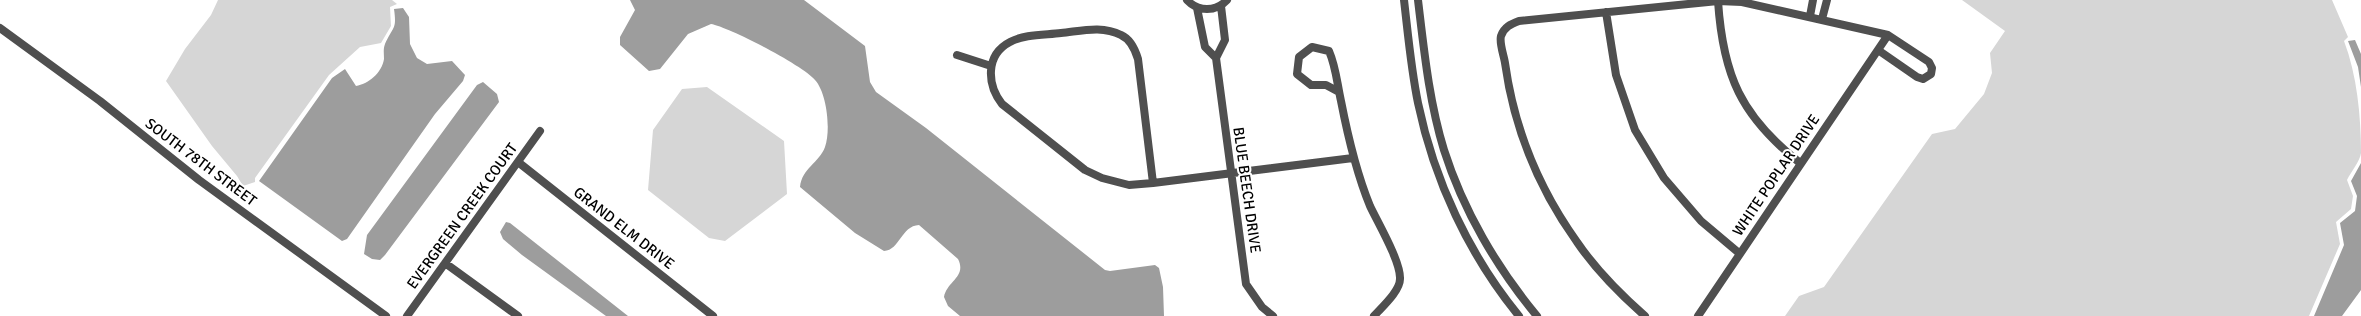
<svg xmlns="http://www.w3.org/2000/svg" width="2361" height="316" font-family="Signika,sans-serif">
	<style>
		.green { fill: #d6d6d6 }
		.water { fill: #9d9d9d }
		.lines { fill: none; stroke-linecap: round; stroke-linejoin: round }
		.minor { stroke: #4f4f4f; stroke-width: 8 }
		.tertiary { stroke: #4f4f4f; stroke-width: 8 }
		.labels { text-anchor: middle; stroke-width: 4; stroke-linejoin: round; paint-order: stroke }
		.street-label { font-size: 15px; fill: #000; stroke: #fff }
	</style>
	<rect width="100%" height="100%" fill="#fff"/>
	<path class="green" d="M 218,0 L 392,0 L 397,4 L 390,7 L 391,26 L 381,43 L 360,47 L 329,75 L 255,178 L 255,182 L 243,186 L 237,176 L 212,146 L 166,81 L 185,49 L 211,15 Z
		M 1962,0 L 2332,0 L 2348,37 L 2344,41 C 2357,75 2361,116 2361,153 C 2360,161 2351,172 2347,180 L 2353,196 L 2351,209 L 2336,222 L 2340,244 L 2309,316 L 1785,316 L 1799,296 L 1824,287 L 1932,134 L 1955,129 L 1984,94 L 1992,73 L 1990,53 L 2005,31 Z
		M 707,87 L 784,141 L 787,194 L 725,241 L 709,238 L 648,190 L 653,130 L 682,89 Z"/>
	<path class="water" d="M 630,0 L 804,0 L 865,46 L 870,82 L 876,92 L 926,128 L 1105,270 L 1110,271 L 1155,265 L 1159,268 L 1163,287 L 1164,316 L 960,316 L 948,306 L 944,297 C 947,281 967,277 958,259 L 919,225 C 901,226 900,250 884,251 L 855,233 L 800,187 C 802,168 819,163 825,147 C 831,130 827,93 815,80 C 804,66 729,27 711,24 L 688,34 L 660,69 L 649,71 L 620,45 L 620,37 L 635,10 Z
		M 403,8 L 409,17 L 410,44 L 417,58 L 427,64 L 452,61 L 465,75 L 463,81 L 435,114 L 347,239 L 342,241 L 259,181 L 332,78 L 345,69 L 356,86 C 368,84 382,73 384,59 C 384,54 383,49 385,44 C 393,26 397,30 394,9 Z
		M 2355,40 L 2361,54 L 2361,87 L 2358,67 L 2348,41 Z
		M 483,82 L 497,94 L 499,102 L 385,255 L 380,260 L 372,259 L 364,254 L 367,235 L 477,85 Z
		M 2361,163 L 2361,290 L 2342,316 L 2314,316 L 2344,245 L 2340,223 L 2355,211 L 2357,196 L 2351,181 Z
		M 506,222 L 510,223 L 628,316 L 606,316 L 522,255 L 503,239 L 500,232 Z"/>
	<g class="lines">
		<path class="minor" d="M 1187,0 C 1198,12 1216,12 1227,0
			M 1718,1 C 1723,76 1741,116 1800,163
			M 1197,8 L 1205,47 L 1216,58 L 1246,284 L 1262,307 L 1273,316
			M 1606,12 L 1616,75 L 1635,130 L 1664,178 L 1701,221 L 1739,253
			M 1810,16 L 1813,0
			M 1822,19 L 1827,0
			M 957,55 L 991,66
			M 1216,58 L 1225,40 L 1221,6
			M 1339,92 L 1326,85 L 1311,85 L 1297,74 L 1299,57 L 1312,47 L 1329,51 C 1336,67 1337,83 1341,101 C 1348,137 1356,172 1370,206 C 1378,223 1401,262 1400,279 C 1400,291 1382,307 1374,316
			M 518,162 L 713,316
			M 1153,183 L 1138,59 C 1135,49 1130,39 1121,35 C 1102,25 1081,31 1061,33 C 1046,35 1024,34 1010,42 C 985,55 987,85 1002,104 L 1085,170 L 1102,178 L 1129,185 L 1153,183 L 1353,158
			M 445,263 L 518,316
			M 407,316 L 540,131
			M 1645,316 C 1620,294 1596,270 1577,242 C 1539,189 1514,128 1505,63 C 1504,56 1499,43 1501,36 C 1504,27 1511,24 1519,21 L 1718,1 L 1742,2 L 1888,35 L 1929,62 L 1932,68 L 1931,74 L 1923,79 L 1917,77 L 1878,50
			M 1698,316 L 1888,35"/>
		<path class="tertiary" d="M 1404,0 C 1408,34 1411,69 1418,103 C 1434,180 1469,255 1519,316
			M 1418,0 C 1424,50 1429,101 1444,150 C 1463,210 1497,268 1537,316
			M 0,28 L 100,101 L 199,180 L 386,316"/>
	</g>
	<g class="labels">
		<g class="street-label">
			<text transform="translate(201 162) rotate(37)" y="5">SOUTH 78TH STREET</text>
			<text transform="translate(1776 175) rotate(-56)" y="5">WHITE POPLAR DRIVE</text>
			<text transform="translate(1247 190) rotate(82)" y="5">BLUE BEECH DRIVE</text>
			<text transform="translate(462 216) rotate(-54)" y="5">EVERGREEN CREEK COURT</text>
			<text transform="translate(624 228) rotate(38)" y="5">GRAND ELM DRIVE</text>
		</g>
	</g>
</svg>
